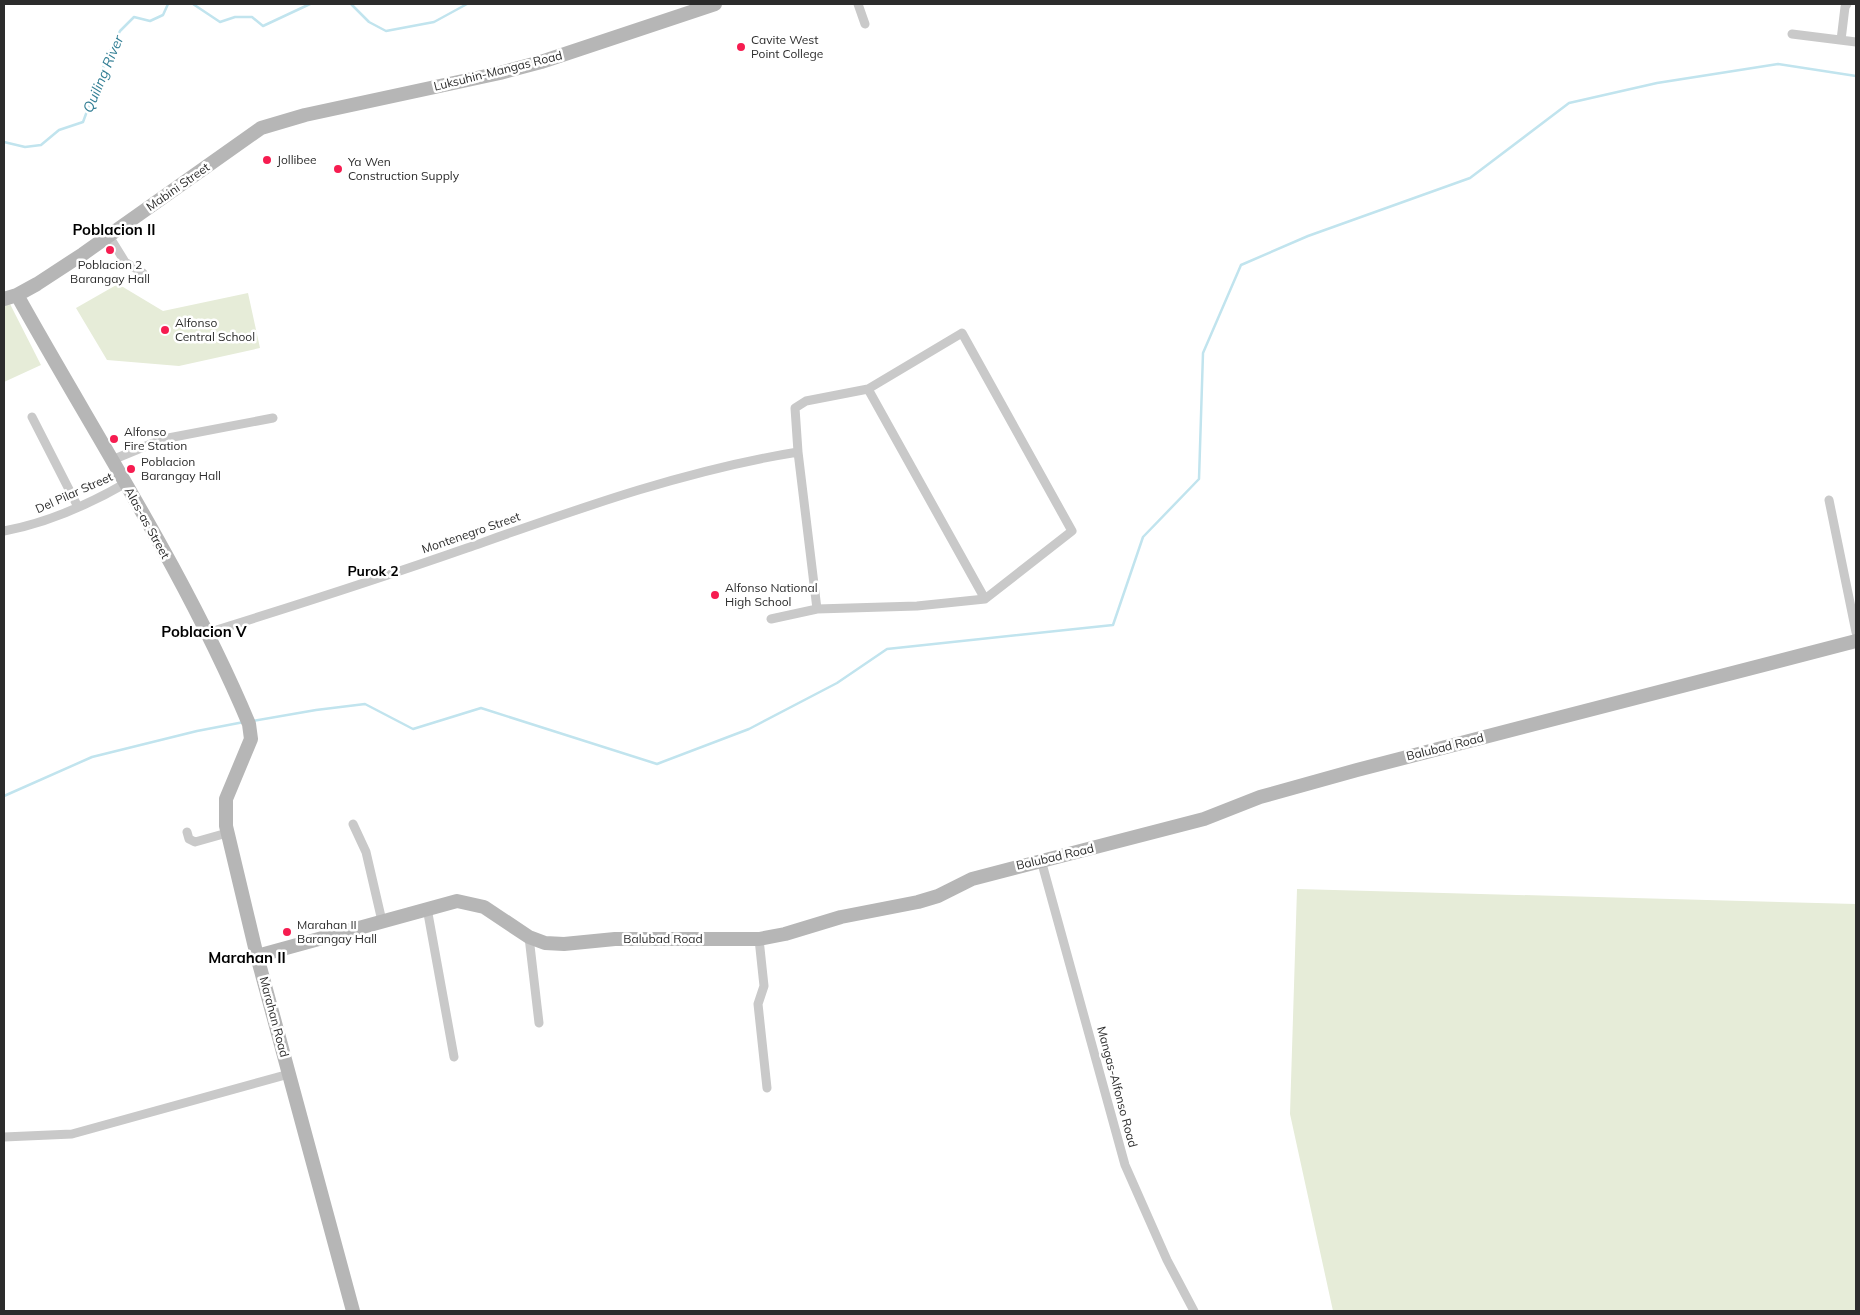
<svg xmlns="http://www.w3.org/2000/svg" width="1860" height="1315" font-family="Mulish,sans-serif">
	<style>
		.green { fill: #e6ecd8 }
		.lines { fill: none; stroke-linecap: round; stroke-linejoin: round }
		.stream { stroke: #c1e4ee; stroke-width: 2.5 }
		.street { stroke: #c9c9c9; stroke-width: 9 }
		.secondary { stroke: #b6b6b6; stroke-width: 14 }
		.poi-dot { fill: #f61c50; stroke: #fff; stroke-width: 2 }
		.labels { text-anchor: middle; stroke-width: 5; stroke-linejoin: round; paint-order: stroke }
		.poi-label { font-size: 12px; fill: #2c2c2c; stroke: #fff; text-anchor: start }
		.street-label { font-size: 12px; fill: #2c2c2c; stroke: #fff }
		.water-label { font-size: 14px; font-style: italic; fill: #337f95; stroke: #fff }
		.neighbourhood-label { font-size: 14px; font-weight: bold; fill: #000; stroke: #fff }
		.quarter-label { font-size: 15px; font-weight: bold; fill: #000; stroke: #fff }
	</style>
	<rect width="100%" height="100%" fill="#fff"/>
	<path class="green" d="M 118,284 L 163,311 L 248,293 L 260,348 L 179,366 L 107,360 L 76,308 Z
		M 10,304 L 41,365 L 4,382 L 4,306 Z
		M 1297,889 L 1856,904 L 1856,1311 L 1333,1311 L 1290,1114 Z"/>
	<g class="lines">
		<path class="stream" d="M 193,4 L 220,22 L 235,17 L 252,17 L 263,26 L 310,4
			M 351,4 L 369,22 L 386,31 L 434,22 L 467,4
			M 4,142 L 25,147 L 41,145 L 59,130 L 83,122 L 106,60 L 120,31 L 134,17 L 150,21 L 163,15 L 168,4
			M 252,721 L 316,710 L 365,704 L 413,729 L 481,708 L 657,764 L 749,729 L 837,683 L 887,649 L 1113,625 L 1143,537 L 1199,479 L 1203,353 L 1241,265 L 1308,236 L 1470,178 L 1569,103 L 1657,83 L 1778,64 L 1856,76
			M 4,796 L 92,757 L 197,731 L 244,722"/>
		<path class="street" d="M 858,4 L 865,24
			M 1792,34 L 1856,42
			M 1841,40 L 1845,7 L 1847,4
			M 109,236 L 125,262 L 143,273
			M 868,389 L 985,599
			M 32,417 L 78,507
			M 112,460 L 163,439 L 273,418
			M 1829,500 L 1856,632
			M 4,531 C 47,523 88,505 126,483
			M 771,619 L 817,609 L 917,606 L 985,599 L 1072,531 L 962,333 L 868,389 L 806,401 L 795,408 L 798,452 L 817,609
			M 207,633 C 294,606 381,578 467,548 C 575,510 685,470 798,452
			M 353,824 L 366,852 L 382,921
			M 187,832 L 189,839 L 195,842 L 227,833
			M 1041,860 L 1125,1165 L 1167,1260 L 1194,1311
			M 427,908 L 454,1057
			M 529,937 L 539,1023
			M 759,939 L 764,986 L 758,1004 L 767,1088
			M 4,1137 L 72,1134 L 289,1074"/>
		<path class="secondary" d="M 17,295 C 96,437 186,574 249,724 L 251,739 L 226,799 L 226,826 L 257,956 L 353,1311
			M 4,299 L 17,295 L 37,284 L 83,254 L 261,128 L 305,115 L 500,73 L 541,62 L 715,4
			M 257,956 L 457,901 L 484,907 L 529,937 L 545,943 L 564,944 L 615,939 L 759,939 L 785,934 L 841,917 L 918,902 L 938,896 L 972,879 L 1204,819 L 1260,797 L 1357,770 L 1856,641"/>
	</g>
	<g class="poi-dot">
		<circle cx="741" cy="47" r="5"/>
		<circle cx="267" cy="160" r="5"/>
		<circle cx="338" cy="169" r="5"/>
		<circle cx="110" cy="250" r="5"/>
		<circle cx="165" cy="330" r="5"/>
		<circle cx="114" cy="439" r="5"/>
		<circle cx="131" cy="469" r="5"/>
		<circle cx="715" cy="595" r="5"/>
		<circle cx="287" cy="932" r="5"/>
	</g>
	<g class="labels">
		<g class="poi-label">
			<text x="751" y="44">Cavite West<tspan x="751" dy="14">Point College</tspan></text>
			<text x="277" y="164">Jollibee</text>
			<text x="348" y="166">Ya Wen<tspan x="348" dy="14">Construction Supply</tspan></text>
			<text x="110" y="269" text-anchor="middle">Poblacion 2<tspan x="110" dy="14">Barangay Hall</tspan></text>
			<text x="175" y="327">Alfonso<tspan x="175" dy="14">Central School</tspan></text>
			<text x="124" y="436">Alfonso<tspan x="124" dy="14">Fire Station</tspan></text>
			<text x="141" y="466">Poblacion<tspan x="141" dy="14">Barangay Hall</tspan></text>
			<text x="725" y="592">Alfonso National<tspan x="725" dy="14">High School</tspan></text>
			<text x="297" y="929">Marahan II<tspan x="297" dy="14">Barangay Hall</tspan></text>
		</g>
		<g class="street-label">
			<text transform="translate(498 71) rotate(-14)" y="4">Luksuhin-Mangas Road</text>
			<text transform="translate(178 187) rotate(-35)" y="4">Mabini Street</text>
			<text transform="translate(74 493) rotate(-24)" y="4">Del Pilar Street</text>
			<text transform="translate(147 523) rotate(61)" y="4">Alas-as Street</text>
			<text transform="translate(471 533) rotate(-19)" y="4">Montenegro Street</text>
			<text transform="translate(1445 747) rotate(-14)" y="4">Balubad Road</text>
			<text transform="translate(1055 857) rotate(-13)" y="4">Balubad Road</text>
			<text x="663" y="943">Balubad Road</text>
			<text transform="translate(274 1017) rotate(75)" y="4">Marahan Road</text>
			<text transform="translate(1117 1087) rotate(75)" y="4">Mangas-Alfonso Road</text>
		</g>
		<g class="water-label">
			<text transform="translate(103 74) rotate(-67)" y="5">Quiling River</text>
		</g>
		<g class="neighbourhood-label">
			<text x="373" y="576">Purok 2</text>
		</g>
		<g class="quarter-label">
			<text x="114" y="235">Poblacion II</text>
			<text x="204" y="637">Poblacion V</text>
			<text x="247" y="963">Marahan II</text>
		</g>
	</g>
	<rect width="1860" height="1315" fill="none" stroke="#2c2c2c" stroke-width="10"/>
</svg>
